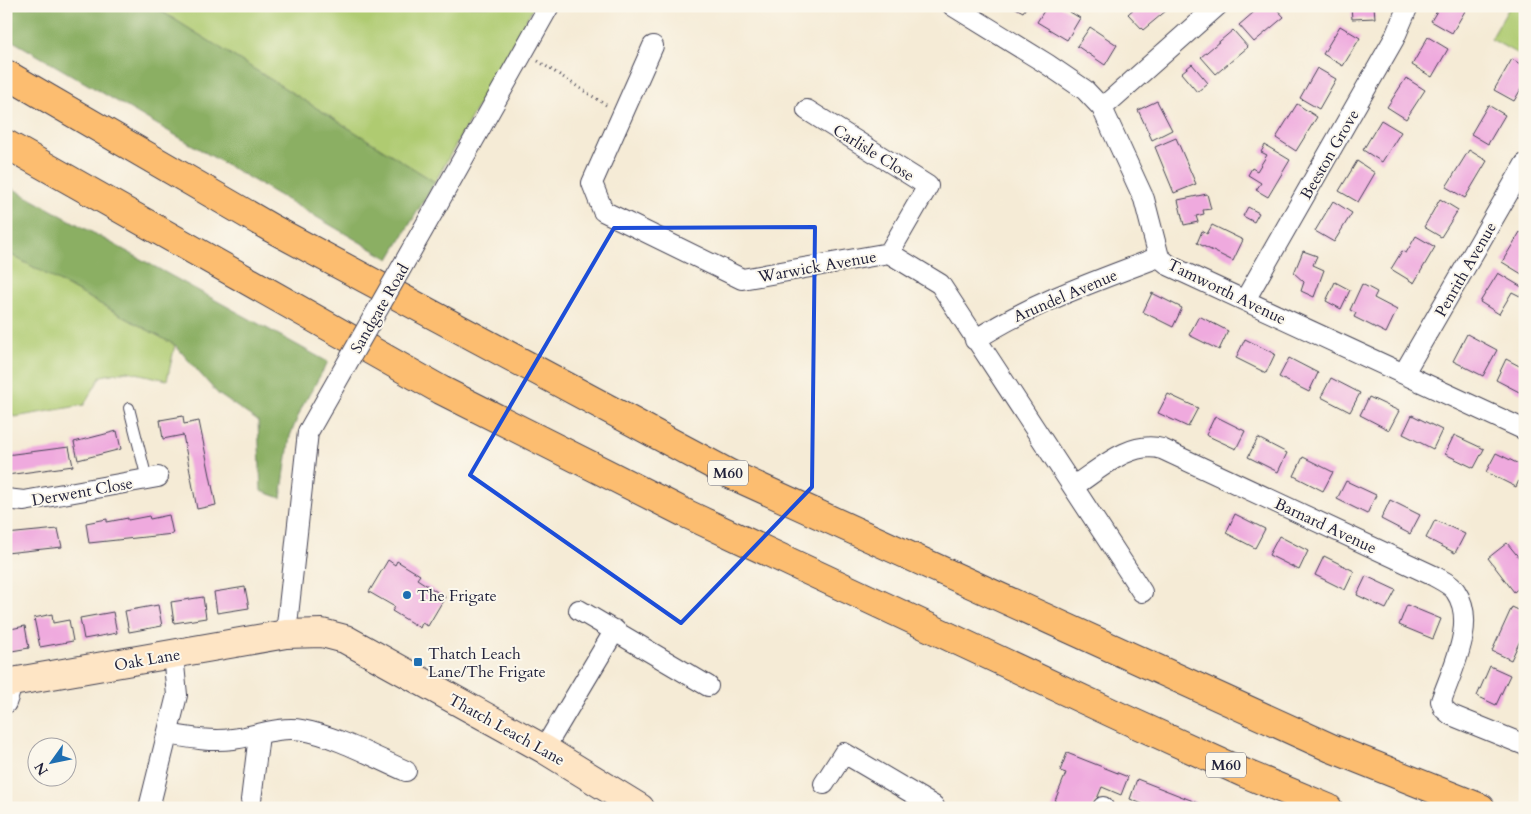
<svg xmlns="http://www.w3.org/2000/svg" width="1531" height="814" font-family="Cardo,serif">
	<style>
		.green { fill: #afcb71; stroke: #687656 }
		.forest { fill: #8baf63; stroke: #56684f }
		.building { fill: #efaade }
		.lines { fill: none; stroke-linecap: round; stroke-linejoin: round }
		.lane-casing { stroke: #424052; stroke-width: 12 }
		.street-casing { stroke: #424052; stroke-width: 22 }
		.secondary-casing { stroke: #424052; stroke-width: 30 }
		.highway-casing { stroke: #424052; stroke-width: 30 }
		.path { stroke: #424052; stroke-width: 3; stroke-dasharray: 1 4; stroke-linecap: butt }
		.lane { stroke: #fff; stroke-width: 10 }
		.street { stroke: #fff; stroke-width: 20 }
		.secondary { stroke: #fee5c5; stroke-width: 28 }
		.highway { stroke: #fcbd6f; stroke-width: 28 }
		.street-bridge-casing { stroke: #424052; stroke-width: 22; stroke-linecap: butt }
		.street-bridge { stroke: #fff; stroke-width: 20 }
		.marked { fill: none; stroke: #1d4ed8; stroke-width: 4; stroke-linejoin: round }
		.poi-dot { fill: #1f6fb2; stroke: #fbf7ec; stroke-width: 2 }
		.labels { text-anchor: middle; stroke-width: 4; stroke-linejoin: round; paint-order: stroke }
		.shield { fill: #fbf7ec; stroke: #636270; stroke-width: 1 }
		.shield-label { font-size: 15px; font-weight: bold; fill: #22223b }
		.street-label { font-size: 16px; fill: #22223b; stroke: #fbf7ec }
		.poi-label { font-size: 16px; fill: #22223b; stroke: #fbf7ec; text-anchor: start }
	</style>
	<rect width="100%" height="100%" fill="#fbf7ec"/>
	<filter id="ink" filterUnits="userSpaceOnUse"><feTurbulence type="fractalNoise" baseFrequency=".02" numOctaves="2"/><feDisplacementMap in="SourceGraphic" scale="10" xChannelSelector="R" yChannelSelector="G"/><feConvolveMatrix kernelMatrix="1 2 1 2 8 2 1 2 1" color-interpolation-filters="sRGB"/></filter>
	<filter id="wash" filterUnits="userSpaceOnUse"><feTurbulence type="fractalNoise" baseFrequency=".0096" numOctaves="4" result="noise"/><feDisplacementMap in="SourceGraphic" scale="20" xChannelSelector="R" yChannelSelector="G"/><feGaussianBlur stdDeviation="1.12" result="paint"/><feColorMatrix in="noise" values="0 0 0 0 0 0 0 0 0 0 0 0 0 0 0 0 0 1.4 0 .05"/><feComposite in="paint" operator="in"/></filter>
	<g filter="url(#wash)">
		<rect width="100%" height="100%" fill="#f5ebd6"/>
		<path class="green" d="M 153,6 L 534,6 L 435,182 Z
			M 1510,6 L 1525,6 L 1525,58 L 1491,39 Z
			M 6,252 L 175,345 L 167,380 L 127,371 L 101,376 L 84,405 L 15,417 L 6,412 Z"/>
		<path class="forest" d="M 6,6 L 153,6 L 435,182 L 389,259 L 6,37 Z
			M 6,185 L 328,362 L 302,407 L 290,436 L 281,498 L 261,491 L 258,421 L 218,394 L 175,345 L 6,252 Z"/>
		<g id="blocks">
			<path class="building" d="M 1012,6 L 1027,6 L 1023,12 Z
				M 1047,6 L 1060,6 L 1080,18 L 1067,40 L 1037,22 Z
				M 1137,6 L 1164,6 L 1167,10 L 1143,30 L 1128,14 Z
				M 1261,6 L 1274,6 L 1284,17 L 1254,42 L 1239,25 Z
				M 1351,6 L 1374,6 L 1375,18 L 1352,19 Z
				M 1440,6 L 1468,6 L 1452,33 L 1431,21 Z
				M 1340,26 L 1360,38 L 1343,66 L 1323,54 Z
				M 1090,27 L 1117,45 L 1105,65 L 1077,46 Z
				M 1233,30 L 1248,47 L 1216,74 L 1201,57 Z
				M 1428,37 L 1448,49 L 1432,77 L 1412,65 Z
				M 1512,59 L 1525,67 L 1525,82 L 1514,101 L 1494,90 Z
				M 1192,64 L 1208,83 L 1197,92 L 1181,73 Z
				M 1317,68 L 1336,79 L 1319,109 L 1300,98 Z
				M 1406,78 L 1425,90 L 1406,119 L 1387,107 Z
				M 1157,101 L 1172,130 L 1152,140 L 1138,110 Z
				M 1297,104 L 1317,117 L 1296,151 L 1276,138 Z
				M 1488,105 L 1505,115 L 1488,144 L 1471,134 Z
				M 1381,120 L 1401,132 L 1382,162 L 1363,150 Z
				M 1176,138 L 1196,184 L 1174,193 L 1155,147 Z
				M 1265,145 L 1290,160 L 1268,197 L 1256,190 L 1261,183 L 1248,175 L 1252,168 L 1257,171 L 1267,155 L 1261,152 Z
				M 1469,150 L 1487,161 L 1465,198 L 1446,187 Z
				M 1357,161 L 1375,173 L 1358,202 L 1339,191 Z
				M 1207,194 L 1211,209 L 1203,210 L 1204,214 L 1196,216 L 1198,222 L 1184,225 L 1178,200 Z
				M 1440,199 L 1458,210 L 1441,237 L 1424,227 Z
				M 1333,201 L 1352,213 L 1334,242 L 1315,231 Z
				M 1248,207 L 1259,213 L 1254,222 L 1243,216 Z
				M 1212,225 L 1243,240 L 1233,261 L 1197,243 L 1202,231 L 1207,234 Z
				M 1520,232 L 1525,235 L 1525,276 L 1502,262 Z
				M 1416,236 L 1435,247 L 1414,283 L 1391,269 L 1402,251 L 1406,253 Z
				M 1303,251 L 1317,256 L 1313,265 L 1324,270 L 1314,297 L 1301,291 L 1304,282 L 1294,273 Z
				M 1498,273 L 1525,289 L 1520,296 L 1512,292 L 1499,314 L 1480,302 Z
				M 1335,282 L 1350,290 L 1341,309 L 1326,301 Z
				M 1362,284 L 1377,292 L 1374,298 L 1397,310 L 1386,333 L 1354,317 L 1356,313 L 1350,310 Z
				M 1152,293 L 1182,308 L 1173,327 L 1143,312 Z
				M 1199,316 L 1228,331 L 1219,350 L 1189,335 Z
				M 1467,334 L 1497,350 L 1483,376 L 1453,361 Z
				M 1245,339 L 1275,354 L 1266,373 L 1236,358 Z
				M 1289,358 L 1318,373 L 1309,392 L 1279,377 Z
				M 1506,359 L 1525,369 L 1525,395 L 1496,380 Z
				M 1331,378 L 1360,393 L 1350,412 L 1321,397 Z
				M 1168,394 L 1198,408 L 1188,427 L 1158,413 Z
				M 1369,397 L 1399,411 L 1389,430 L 1360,415 Z
				M 1412,415 L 1442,430 L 1433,449 L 1403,434 Z
				M 183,416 L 184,424 L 199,421 L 216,505 L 197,509 L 183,435 L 163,439 L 160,420 Z
				M 1215,416 L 1245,431 L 1236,449 L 1206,435 Z
				M 117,431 L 121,449 L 78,460 L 74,442 Z
				M 1454,435 L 1484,449 L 1474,468 L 1445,454 Z
				M 1258,438 L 1287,453 L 1278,472 L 1248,457 Z
				M 69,447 L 73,466 L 7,475 L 6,455 Z
				M 1496,453 L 1525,467 L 1516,487 L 1486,472 Z
				M 1303,457 L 1333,472 L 1323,491 L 1294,476 Z
				M 1346,481 L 1376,495 L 1367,514 L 1337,499 Z
				M 1390,500 L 1420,515 L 1410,534 L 1381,519 Z
				M 1235,514 L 1265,529 L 1255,548 L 1226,533 Z
				M 169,515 L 173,534 L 89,543 L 86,523 L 107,519 L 107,522 L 128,518 L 128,520 L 149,516 L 150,519 Z
				M 1435,520 L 1465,534 L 1455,553 L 1426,538 Z
				M 58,529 L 62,547 L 6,553 L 6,534 Z
				M 1279,536 L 1308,551 L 1299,570 L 1269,555 Z
				M 1507,543 L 1525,565 L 1525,583 L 1514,592 L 1488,558 Z
				M 1324,556 L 1354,571 L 1345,590 L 1315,575 Z
				M 388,560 L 395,565 L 397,561 L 420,575 L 417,579 L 445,597 L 428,626 L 422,623 L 420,628 L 392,611 L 395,607 L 369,592 Z
				M 1366,576 L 1396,590 L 1386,609 L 1357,595 Z
				M 245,587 L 249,608 L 217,613 L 214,592 Z
				M 203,597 L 206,618 L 174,623 L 171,602 Z
				M 158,605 L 162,626 L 129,632 L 125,611 Z
				M 1407,605 L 1441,619 L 1433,639 L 1399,625 Z
				M 1512,607 L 1525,613 L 1525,630 L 1511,660 L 1492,651 Z
				M 113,612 L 117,633 L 84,639 L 80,618 Z
				M 52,614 L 53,623 L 69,620 L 73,641 L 40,647 L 34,618 Z
				M 25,626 L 29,648 L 6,652 L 6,630 Z
				M 1490,666 L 1510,675 L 1496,705 L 1477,696 Z
				M 1067,753 L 1128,777 L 1121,795 L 1102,787 L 1093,808 L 1052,808 L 1066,773 L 1060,771 Z
				M 1137,779 L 1211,808 L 1152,808 L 1130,799 Z"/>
		</g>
	</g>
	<g filter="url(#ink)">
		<use href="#blocks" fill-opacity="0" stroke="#424052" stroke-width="1"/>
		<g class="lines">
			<defs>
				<path id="lane" d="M 129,408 L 147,479"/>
				<path id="street" d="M 953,6 L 1047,64 L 1085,90 L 1102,108 L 1144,199 L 1159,257 L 1170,266 L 1525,430
					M 653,46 L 592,183 L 603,211 L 742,279 L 889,253 L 940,284 L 1142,592
					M 1102,108 L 1217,6
					M 807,110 L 928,186 L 889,253
					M 437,205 L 549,6
					M 1245,300 L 1394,39 L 1408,6
					M 975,340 C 1032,303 1096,281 1159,257
					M 1404,373 L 1525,164
					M 1074,486 C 1100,469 1130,440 1162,449 L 1434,576 C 1441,580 1452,585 1456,592 C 1477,623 1452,669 1441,701 L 1444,709 L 1451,715 L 1525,745
					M 6,499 L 24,501 L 158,477
					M 579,610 L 708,686
					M 286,634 L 308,432
					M 6,703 L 13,682
					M 168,734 C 190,738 211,742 233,739 C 255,736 280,726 302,730 C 336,736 374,757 406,771
					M 544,749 L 615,630
					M 824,784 L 844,753 L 934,806 L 933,808
					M 251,800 L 259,735
					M 1103,807 L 1103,808
					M 149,808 L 177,695 L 173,655"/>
				<path id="secondary" d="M 6,683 L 286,634 L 322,633 L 345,639 L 544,749 L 640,808"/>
				<path id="highway" d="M 6,74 L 271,228 L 730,474 L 1331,748 L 1481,808
					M 6,144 L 441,390 L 687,514 L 1125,719 L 1244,773 L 1328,808"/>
			</defs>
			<use href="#lane" class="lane-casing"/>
			<use href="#street" class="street-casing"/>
			<use href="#secondary" class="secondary-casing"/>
			<use href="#highway" class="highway-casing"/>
			<path class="path" d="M 538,61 L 606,105"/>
			<use href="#lane" class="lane"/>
			<use href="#street" class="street"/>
			<use href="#secondary" class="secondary"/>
			<use href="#highway" class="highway"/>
			<defs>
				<path id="street-bridge" d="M 308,432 L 437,205"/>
			</defs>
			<use href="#street-bridge" class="street-bridge-casing"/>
			<use href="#street-bridge" class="street-bridge"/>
		</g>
	</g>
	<path class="marked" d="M 815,227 L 812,487 L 681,623 L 470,475 L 614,228 Z"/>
	<g class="poi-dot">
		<circle cx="407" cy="595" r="5"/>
		<rect x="413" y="657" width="10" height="10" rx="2.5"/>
	</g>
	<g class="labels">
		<g class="shield">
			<rect x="708" y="460.5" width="40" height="25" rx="4"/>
			<rect x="1206" y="752.5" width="40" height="25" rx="4"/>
		</g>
		<g class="shield-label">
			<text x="728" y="478">M60</text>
			<text x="1226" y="770">M60</text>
		</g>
		<g class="street-label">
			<text transform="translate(874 152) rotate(32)" y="6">Carlisle Close</text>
			<text transform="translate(1329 154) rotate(-60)" y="6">Beeston Grove</text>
			<text transform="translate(817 266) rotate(-10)" y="6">Warwick Avenue</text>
			<text transform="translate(1465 269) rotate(-60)" y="6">Penrith Avenue</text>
			<text transform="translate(1227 291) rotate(26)" y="6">Tamworth Avenue</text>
			<text transform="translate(1065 295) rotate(-23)" y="6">Arundel Avenue</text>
			<text transform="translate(379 308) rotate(-60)" y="6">Sandgate Road</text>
			<text transform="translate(82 491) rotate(-10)" y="6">Derwent Close</text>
			<text transform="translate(1326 525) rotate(25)" y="6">Barnard Avenue</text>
			<text transform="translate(147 659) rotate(-10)" y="6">Oak Lane</text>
			<text transform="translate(507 729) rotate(29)" y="6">Thatch Leach Lane</text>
		</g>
		<g class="poi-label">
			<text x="417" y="601">The Frigate</text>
			<text x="428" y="659">Thatch Leach<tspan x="428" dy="18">Lane/The Frigate</tspan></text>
		</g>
	</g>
	<rect width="1531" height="814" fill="none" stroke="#fbf7ec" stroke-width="25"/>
	<g transform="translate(52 762) rotate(237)"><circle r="24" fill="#fbf7ec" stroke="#a4a2a5"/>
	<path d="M0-4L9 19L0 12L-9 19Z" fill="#1f6fb2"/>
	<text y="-8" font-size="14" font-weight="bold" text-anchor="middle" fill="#22223b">N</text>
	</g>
</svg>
